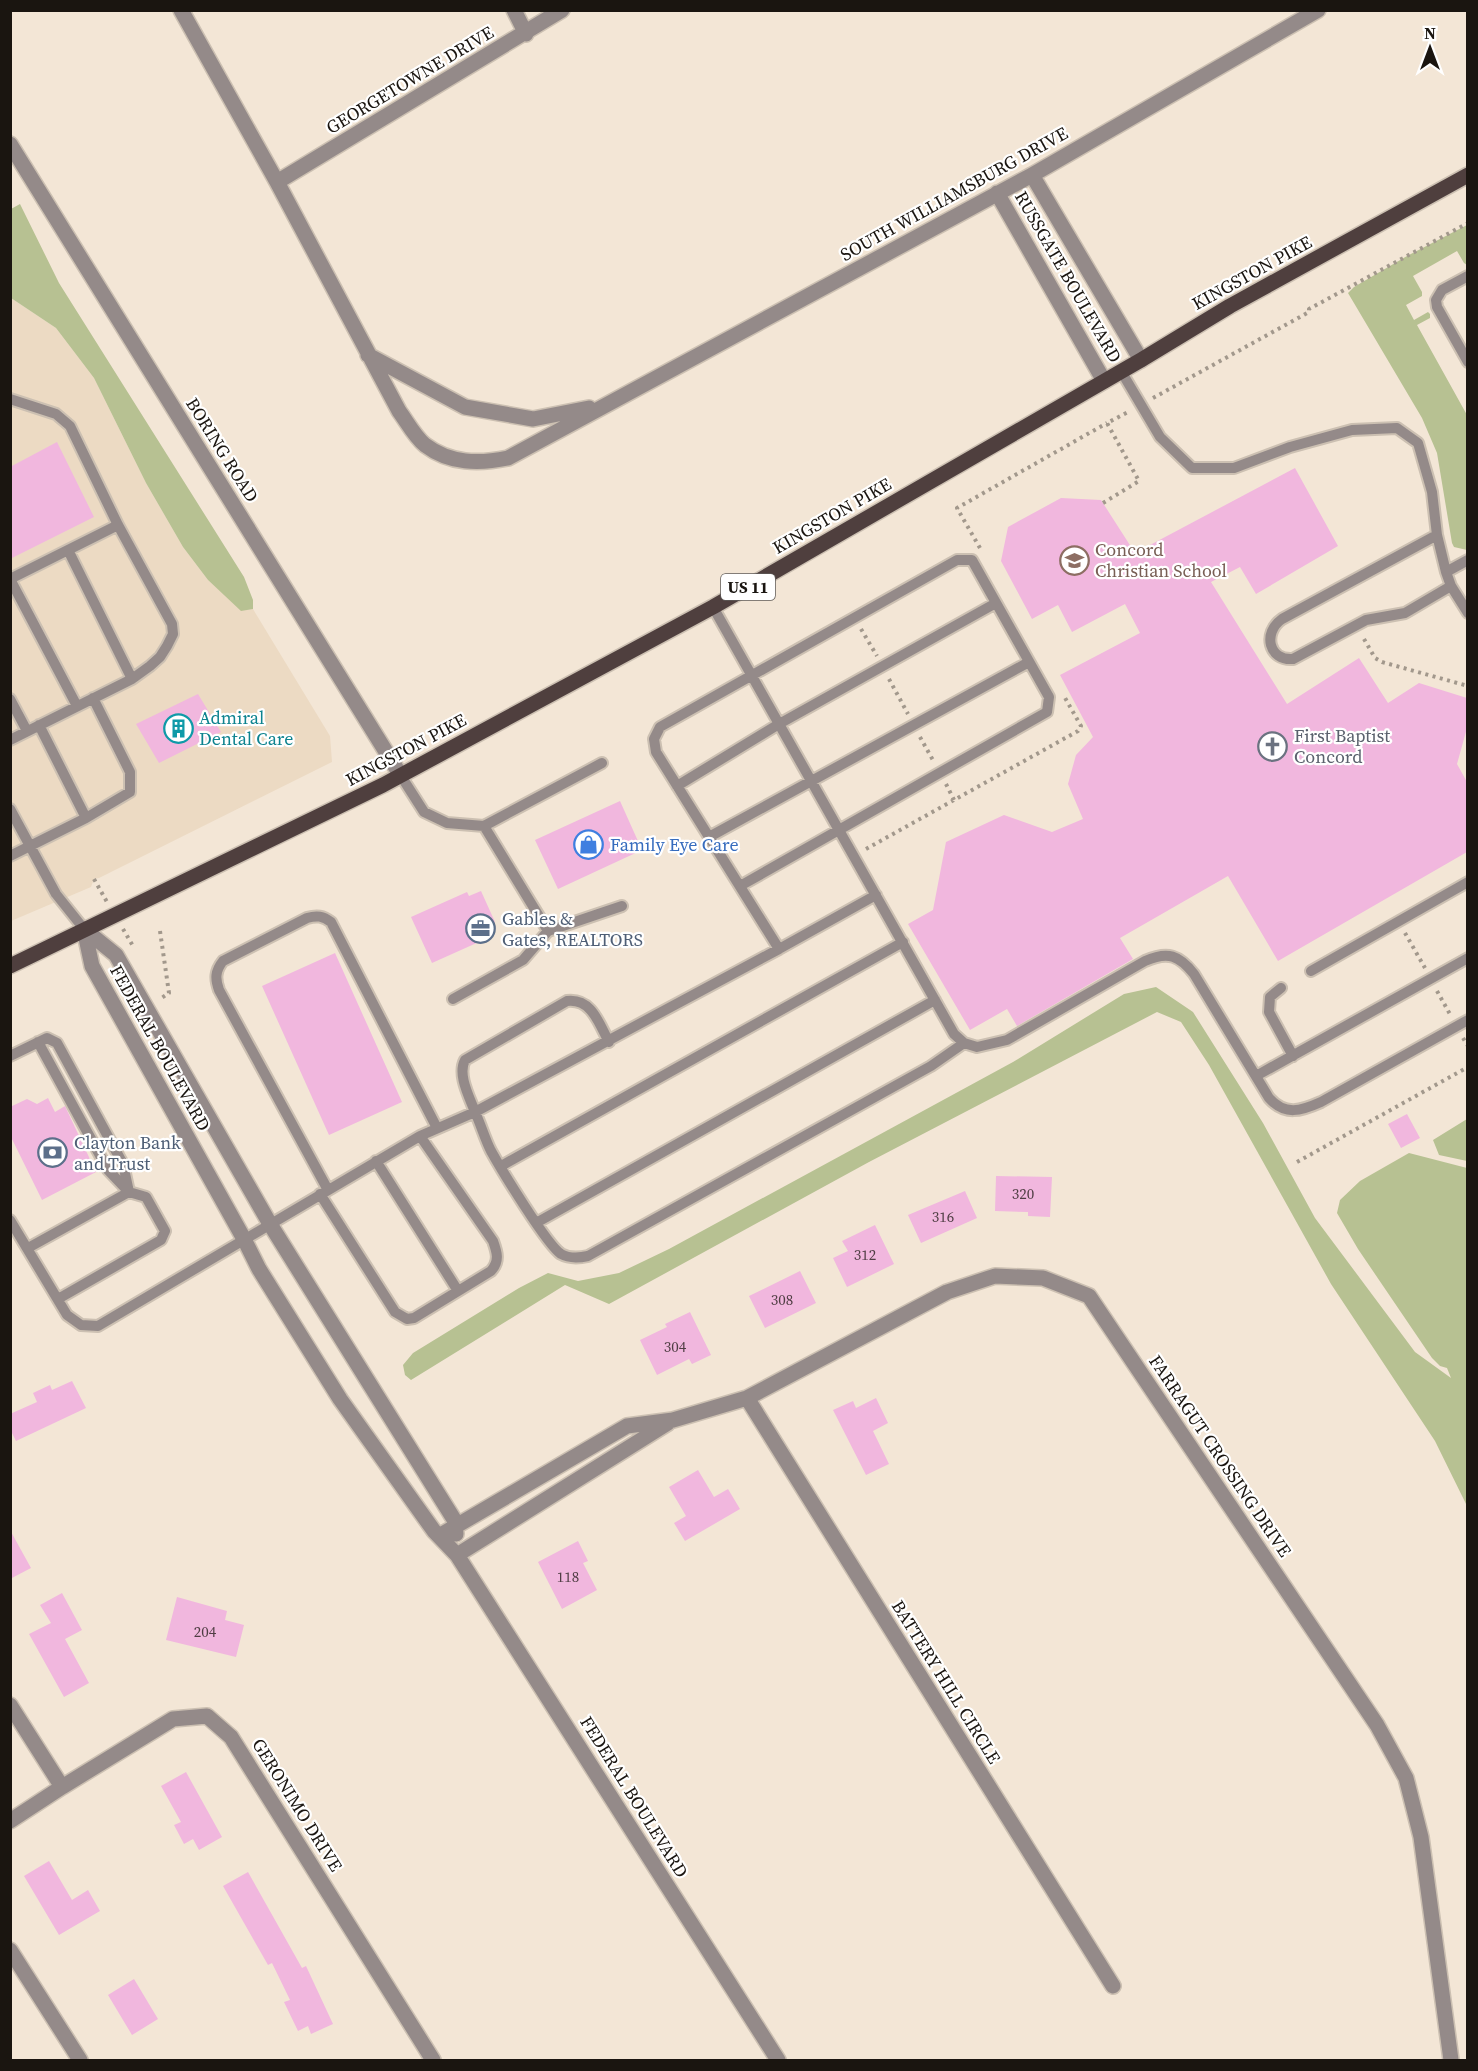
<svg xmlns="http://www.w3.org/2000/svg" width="1478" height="2071" font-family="'Source Serif 4',serif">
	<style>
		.built { fill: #ecdac3 }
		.green { fill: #b7c192 }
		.building { fill: #f1b7de }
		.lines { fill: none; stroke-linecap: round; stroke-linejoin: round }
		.service-casing { stroke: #ccc0b2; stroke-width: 14 }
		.minor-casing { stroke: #ccc0b2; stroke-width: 18 }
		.primary-casing { stroke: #ccc0b2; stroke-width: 18 }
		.path { stroke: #a2988c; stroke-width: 4; stroke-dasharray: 3 4.5; stroke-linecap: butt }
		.service { stroke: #948a89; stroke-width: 10 }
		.minor { stroke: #948a89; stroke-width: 15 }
		.primary { stroke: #4f3f3e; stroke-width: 15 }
		.labels { text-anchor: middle; stroke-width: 4.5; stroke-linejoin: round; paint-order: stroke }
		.number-label { font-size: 15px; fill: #503e44 }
		.shield { fill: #fff; stroke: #5f5b58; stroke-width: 1.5 }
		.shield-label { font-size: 16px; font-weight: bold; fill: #1a1510 }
		.street-label { font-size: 18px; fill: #1a1510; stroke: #fff }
		.education-label { font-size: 18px; fill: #785e54; stroke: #fff; text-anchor: start }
		.culture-label { font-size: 18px; fill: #0d838f; stroke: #fff; text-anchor: start }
		.worship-label { font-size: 18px; fill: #5b616d; stroke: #fff; text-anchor: start }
		.shop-label { font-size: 18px; fill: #366cbe; stroke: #fff; text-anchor: start }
		.service-label { font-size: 18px; fill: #4e5e75; stroke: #fff; text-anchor: start }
	</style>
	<rect width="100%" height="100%" fill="#f3e6d6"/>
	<path class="built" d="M 11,298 L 56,328 L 94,378 L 146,483 L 183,547 L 208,580 L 241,610 L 253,609 L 330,736 L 332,762 L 99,878 L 94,879 L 91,887 L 11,921 Z"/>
	<path class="green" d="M 20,204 L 59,283 L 244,577 L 253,600 L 253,609 L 241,611 L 208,580 L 183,547 L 146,483 L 94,378 L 56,328 L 11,298 L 11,209 Z
		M 1467,225 L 1467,265 L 1464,263 L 1457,251 L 1413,276 L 1422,292 L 1422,296 L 1406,305 L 1414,320 L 1428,312 L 1430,314 L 1430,318 L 1417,325 L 1467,415 L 1467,550 L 1454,547 L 1452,543 L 1437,453 L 1422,418 L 1348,293 L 1354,287 L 1407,256 Z
		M 1156,987 L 1193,1012 L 1263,1123 L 1315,1218 L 1415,1352 L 1451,1378 L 1447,1368 L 1440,1366 L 1432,1358 L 1358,1249 L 1337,1213 L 1340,1200 L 1360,1181 L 1409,1153 L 1467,1168 L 1467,1506 L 1435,1441 L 1331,1284 L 1209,1065 L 1181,1022 L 1157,1012 L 869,1162 L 609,1304 L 565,1285 L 411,1380 L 405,1375 L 403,1365 L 413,1353 L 519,1288 L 548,1273 L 578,1281 L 619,1273 L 669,1249 L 1013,1062 L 1124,994 Z
		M 1467,1119 L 1467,1161 L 1439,1155 L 1433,1140 Z"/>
	<path class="building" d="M 57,442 L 94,517 L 10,559 L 10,467 Z
		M 1295,468 L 1338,546 L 1256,594 L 1240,567 L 1211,582 L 1287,704 L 1359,658 L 1388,703 L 1419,683 L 1467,698 L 1467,728 L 1457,764 L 1467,782 L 1467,852 L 1278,961 L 1228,876 L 1120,938 L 1133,959 L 1017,1026 L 1007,1009 L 970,1030 L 908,924 L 933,910 L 946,842 L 1004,815 L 1052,832 L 1083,819 L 1068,784 L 1076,755 L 1093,737 L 1060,675 L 1140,633 L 1125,604 L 1072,632 L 1058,605 L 1032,619 L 1001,561 L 1008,527 L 1061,498 L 1101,500 L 1135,553 Z
		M 198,694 L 221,732 L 159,763 L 136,724 Z
		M 620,801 L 642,850 L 558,889 L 535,840 Z
		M 481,891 L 495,922 L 485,926 L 490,937 L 432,963 L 411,917 L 467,892 L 469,896 Z
		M 335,953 L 402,1102 L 329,1135 L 262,986 Z
		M 48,1098 L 55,1112 L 65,1106 L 96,1172 L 42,1200 L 10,1135 L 10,1107 L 27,1099 L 37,1104 Z
		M 1407,1114 L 1420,1138 L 1401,1148 L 1388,1124 Z
		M 996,1176 L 1052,1177 L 1050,1217 L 1028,1216 L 1028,1212 L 995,1211 Z
		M 965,1191 L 977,1218 L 921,1243 L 908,1215 Z
		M 875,1225 L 894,1264 L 847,1287 L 833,1258 L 848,1251 L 842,1241 Z
		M 800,1271 L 816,1303 L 765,1328 L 749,1296 Z
		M 690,1312 L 711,1355 L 692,1364 L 689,1359 L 657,1375 L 640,1340 L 667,1327 L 665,1324 Z
		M 72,1381 L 86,1408 L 16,1441 L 10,1429 L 10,1414 L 37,1402 L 33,1393 L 50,1385 L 52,1390 Z
		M 876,1398 L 888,1423 L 873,1431 L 889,1464 L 866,1475 L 833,1410 L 853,1401 L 856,1408 Z
		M 698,1470 L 714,1497 L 728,1489 L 740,1509 L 685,1541 L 674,1523 L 686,1516 L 669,1487 Z
		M 10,1530 L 31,1568 L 10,1579 Z
		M 578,1541 L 588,1561 L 583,1563 L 597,1590 L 562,1609 L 538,1562 Z
		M 62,1593 L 82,1630 L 65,1639 L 89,1683 L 64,1697 L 29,1634 L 51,1623 L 40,1605 Z
		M 177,1597 L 227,1611 L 225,1620 L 244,1625 L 236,1657 L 166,1640 Z
		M 186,1772 L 222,1837 L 199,1850 L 193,1839 L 184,1844 L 174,1825 L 181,1822 L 161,1786 Z
		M 49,1861 L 72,1900 L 88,1890 L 100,1911 L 59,1935 L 24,1876 Z
		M 248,1872 L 302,1968 L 306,1966 L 333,2024 L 311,2034 L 308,2026 L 298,2031 L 284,2002 L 290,2000 L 272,1963 L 268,1965 L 223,1886 Z
		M 134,1979 L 158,2019 L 132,2035 L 108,1995 Z"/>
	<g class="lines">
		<defs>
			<path id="service" d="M 1468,276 L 1442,290 L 1436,300 L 1437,307 L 1468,362
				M 1121,371 L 1160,437 L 1192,468 L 1234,468 L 1290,447 L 1352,430 L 1397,428 L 1418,443 L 1432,492 L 1437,535 L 1446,572 L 1451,586 L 1468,613
				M 10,399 L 56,414 L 70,426 L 118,525 L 172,624 L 173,634 L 167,646 L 160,657 L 150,666 L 132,679 L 10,740
				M 1437,535 L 1282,619 C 1262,633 1269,661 1293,659 L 1366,620 L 1405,613 L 1451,586
				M 68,550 L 132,679
				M 1446,572 L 1468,560
				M 713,607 L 954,1034 L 964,1043 L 977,1047 L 1007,1040 L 1145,961 C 1168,951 1179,955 1194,974 L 1269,1098 C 1285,1116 1301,1111 1321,1102 L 1468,1020
				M 10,699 L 27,731
				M 77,706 L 10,579 L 118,525
				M 39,725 L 86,818
				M 401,776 L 424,812 L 447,823 L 484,826 L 602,763
				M 677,786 L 779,724 L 996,603
				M 10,809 L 56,894 L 84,929
				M 484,826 L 548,931
				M 709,837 L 1029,662
				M 10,856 L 86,818 L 130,792 L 130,772 L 93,698
				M 740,886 L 1047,712 L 1049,697 L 972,560 L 957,560 L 660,727 L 654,739 L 656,752 L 779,949 L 876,895
				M 779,949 L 475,1112 C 481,1125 485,1139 491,1151 C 501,1169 547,1245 561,1254 C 570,1259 579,1258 588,1256 L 931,1066 L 964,1043
				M 1311,971 L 1468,882
				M 1281,988 L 1270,997 L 1269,1012 L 1293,1056
				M 453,999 L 523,960 L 548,931 L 622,906
				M 38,1042 L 108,1170 L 129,1192 L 146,1197 L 165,1231 L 161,1240 L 58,1299
				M 10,1056 L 47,1038 L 57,1043 L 123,1164 L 129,1192
				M 1256,1076 L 1468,958
				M 376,1161 L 458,1291
				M 501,1166 L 903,942
				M 328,1190 L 219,990 C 215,979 215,971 223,961 L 307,918 C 317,915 323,916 331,922 L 437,1128
				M 320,1194 L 395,1312 L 407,1319 L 414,1318 L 491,1271 C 500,1261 497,1252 493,1241 L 420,1136
				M 10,1220 L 67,1315 L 81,1325 L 98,1326 L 420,1136 L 475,1112 C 470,1098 457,1075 465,1060 L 567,1001 C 592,998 599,1024 609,1042
				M 536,1223 L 935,1000
				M 28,1248 L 129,1192"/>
			<path id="minor" d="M 181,10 L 277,182 L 399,411 C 407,422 415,437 425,445 C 450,464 479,464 508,458 L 1032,175 L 1318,10
				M 514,10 L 526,34
				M 10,144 L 401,776
				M 1032,175 L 1141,360
				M 277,182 L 562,10
				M 997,193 L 1104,381
				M 368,355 L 465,407 L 533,419 L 589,408
				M 84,929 L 92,966 L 244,1239 L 259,1269 L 340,1399 L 434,1531 L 457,1555 L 778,2060
				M 84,929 L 116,955 L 270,1224 L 455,1521 L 456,1534
				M 747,1398 L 1113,1986
				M 439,1536 L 627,1426 L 673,1420 L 747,1398 L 947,1292 L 995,1276 L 1043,1278 L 1089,1296 L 1377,1725 L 1406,1778 L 1421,1837 L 1451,2060
				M 457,1555 L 668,1423
				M 10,1705 L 62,1787
				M 10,1821 L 62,1787 L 173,1719 L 207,1716 L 231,1737 L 433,2060
				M 10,1950 L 80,2060"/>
			<path id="primary" d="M 10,966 L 383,785 L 713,607 L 1141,360 L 1230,306 L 1468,175"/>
		</defs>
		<use href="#service" class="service-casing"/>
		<use href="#minor" class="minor-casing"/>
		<use href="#primary" class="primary-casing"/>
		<path class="path" d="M 1153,398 L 1309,312 L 1309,309 L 1468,223
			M 1103,503 L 1139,481 L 1107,423 L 1130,411
			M 980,548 L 957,508 L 1107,423
			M 861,629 L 877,656
			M 1364,639 L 1375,658 L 1382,662 L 1468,686
			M 889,679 L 908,714
			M 920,737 L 934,762
			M 946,784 L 954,800
			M 866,849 L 1078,731 L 1081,726 L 1064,696
			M 94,879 L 107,902
			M 123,929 L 133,946
			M 160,931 L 169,993 L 160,999
			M 1405,933 L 1425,968
			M 1437,991 L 1451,1016
			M 1463,1038 L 1468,1046
			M 1468,1080 L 1468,1095
			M 1297,1162 L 1468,1067"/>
		<use href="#service" class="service"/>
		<use href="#minor" class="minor"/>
		<use href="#primary" class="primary"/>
	</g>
	<defs>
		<symbol id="school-ring" viewBox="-11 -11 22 22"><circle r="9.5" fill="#fff" stroke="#8d6e63" stroke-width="1.5"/><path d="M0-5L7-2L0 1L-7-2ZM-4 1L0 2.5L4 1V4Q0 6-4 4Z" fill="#8d6e63"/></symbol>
		<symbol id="building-ring" viewBox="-11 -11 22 22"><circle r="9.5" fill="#fff" stroke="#0f9aa8" stroke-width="1.5"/><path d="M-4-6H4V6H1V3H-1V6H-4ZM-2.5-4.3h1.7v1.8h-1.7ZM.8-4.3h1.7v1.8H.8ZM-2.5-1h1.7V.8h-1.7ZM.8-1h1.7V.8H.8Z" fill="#0f9aa8"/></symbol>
		<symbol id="church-ring" viewBox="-11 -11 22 22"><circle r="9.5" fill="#fff" stroke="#6b7280" stroke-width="1.5"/><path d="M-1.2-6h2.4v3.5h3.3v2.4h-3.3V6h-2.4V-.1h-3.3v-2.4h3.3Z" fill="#6b7280"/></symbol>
		<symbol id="shop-ring" viewBox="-11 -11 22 22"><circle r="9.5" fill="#fff" stroke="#3f7fe0" stroke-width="1.5"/><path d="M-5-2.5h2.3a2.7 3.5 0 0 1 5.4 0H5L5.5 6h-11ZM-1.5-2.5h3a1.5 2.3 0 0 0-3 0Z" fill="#3f7fe0"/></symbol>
		<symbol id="office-ring" viewBox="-11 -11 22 22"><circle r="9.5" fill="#fff" stroke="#5c6f8a" stroke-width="1.5"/><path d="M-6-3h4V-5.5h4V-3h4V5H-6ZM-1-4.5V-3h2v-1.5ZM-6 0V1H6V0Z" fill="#5c6f8a"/></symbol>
		<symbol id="bank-ring" viewBox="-11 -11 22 22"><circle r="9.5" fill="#fff" stroke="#5c6f8a" stroke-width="1.5"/><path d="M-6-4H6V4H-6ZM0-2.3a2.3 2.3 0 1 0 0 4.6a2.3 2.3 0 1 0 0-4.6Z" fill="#5c6f8a"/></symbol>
	</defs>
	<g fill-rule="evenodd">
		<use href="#school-ring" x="1058" y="544" width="33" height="33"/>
		<use href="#building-ring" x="162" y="712" width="33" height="33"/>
		<use href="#church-ring" x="1256" y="730" width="33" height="33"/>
		<use href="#shop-ring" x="572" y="828" width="33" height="33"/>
		<use href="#office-ring" x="464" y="912" width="33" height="33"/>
		<use href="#bank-ring" x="36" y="1136" width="33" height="33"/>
	</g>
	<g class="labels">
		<g class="number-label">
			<text x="1023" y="1199">320</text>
			<text x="943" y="1222">316</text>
			<text x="865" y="1260">312</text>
			<text x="782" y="1305">308</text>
			<text x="675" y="1352">304</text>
			<text x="568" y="1582">118</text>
			<text x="205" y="1637">204</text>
		</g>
		<rect class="shield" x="721" y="574" width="54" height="26" rx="4.5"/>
		<g class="shield-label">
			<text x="748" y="593">US 11</text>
		</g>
		<g class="street-label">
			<text transform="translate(410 80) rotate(-31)" y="6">GEORGETOWNE DRIVE</text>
			<text transform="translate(954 194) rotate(-29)" y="6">SOUTH WILLIAMSBURG DRIVE</text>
			<text transform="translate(1252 273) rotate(-29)" y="6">KINGSTON PIKE</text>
			<text transform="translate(1068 277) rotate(60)" y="6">RUSSGATE BOULEVARD</text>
			<text transform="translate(222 450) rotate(58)" y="6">BORING ROAD</text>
			<text transform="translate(832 516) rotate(-30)" y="6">KINGSTON PIKE</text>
			<text transform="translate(406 750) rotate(-28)" y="6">KINGSTON PIKE</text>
			<text transform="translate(160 1048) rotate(61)" y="6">FEDERAL BOULEVARD</text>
			<text transform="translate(1220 1456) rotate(56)" y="6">FARRAGUT CROSSING DRIVE</text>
			<text transform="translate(946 1682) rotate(58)" y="6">BATTERY HILL CIRCLE</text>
			<text transform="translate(634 1797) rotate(58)" y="6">FEDERAL BOULEVARD</text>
			<text transform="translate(297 1805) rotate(58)" y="6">GERONIMO DRIVE</text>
		</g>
		<g class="education-label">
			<text x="1095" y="556">Concord<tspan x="1095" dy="21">Christian School</tspan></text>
		</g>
		<g class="culture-label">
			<text x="199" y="724">Admiral<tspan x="199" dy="21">Dental Care</tspan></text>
		</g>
		<g class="worship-label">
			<text x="1294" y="742">First Baptist<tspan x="1294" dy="21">Concord</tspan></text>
		</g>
		<g class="shop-label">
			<text x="610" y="851">Family Eye Care</text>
		</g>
		<g class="service-label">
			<text x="502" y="925">Gables &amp;<tspan x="502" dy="21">Gates, REALTORS</tspan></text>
			<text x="74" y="1149">Clayton Bank<tspan x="74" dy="21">and Trust</tspan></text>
		</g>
	</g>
	<rect width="1478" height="2071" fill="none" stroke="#1a1510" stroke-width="24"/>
	<g transform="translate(1430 48)" stroke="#ffffff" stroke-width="4.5" paint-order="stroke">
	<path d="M0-4.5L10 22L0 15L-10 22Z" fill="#1a1510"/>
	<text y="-9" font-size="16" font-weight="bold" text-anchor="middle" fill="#1a1510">N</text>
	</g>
</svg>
